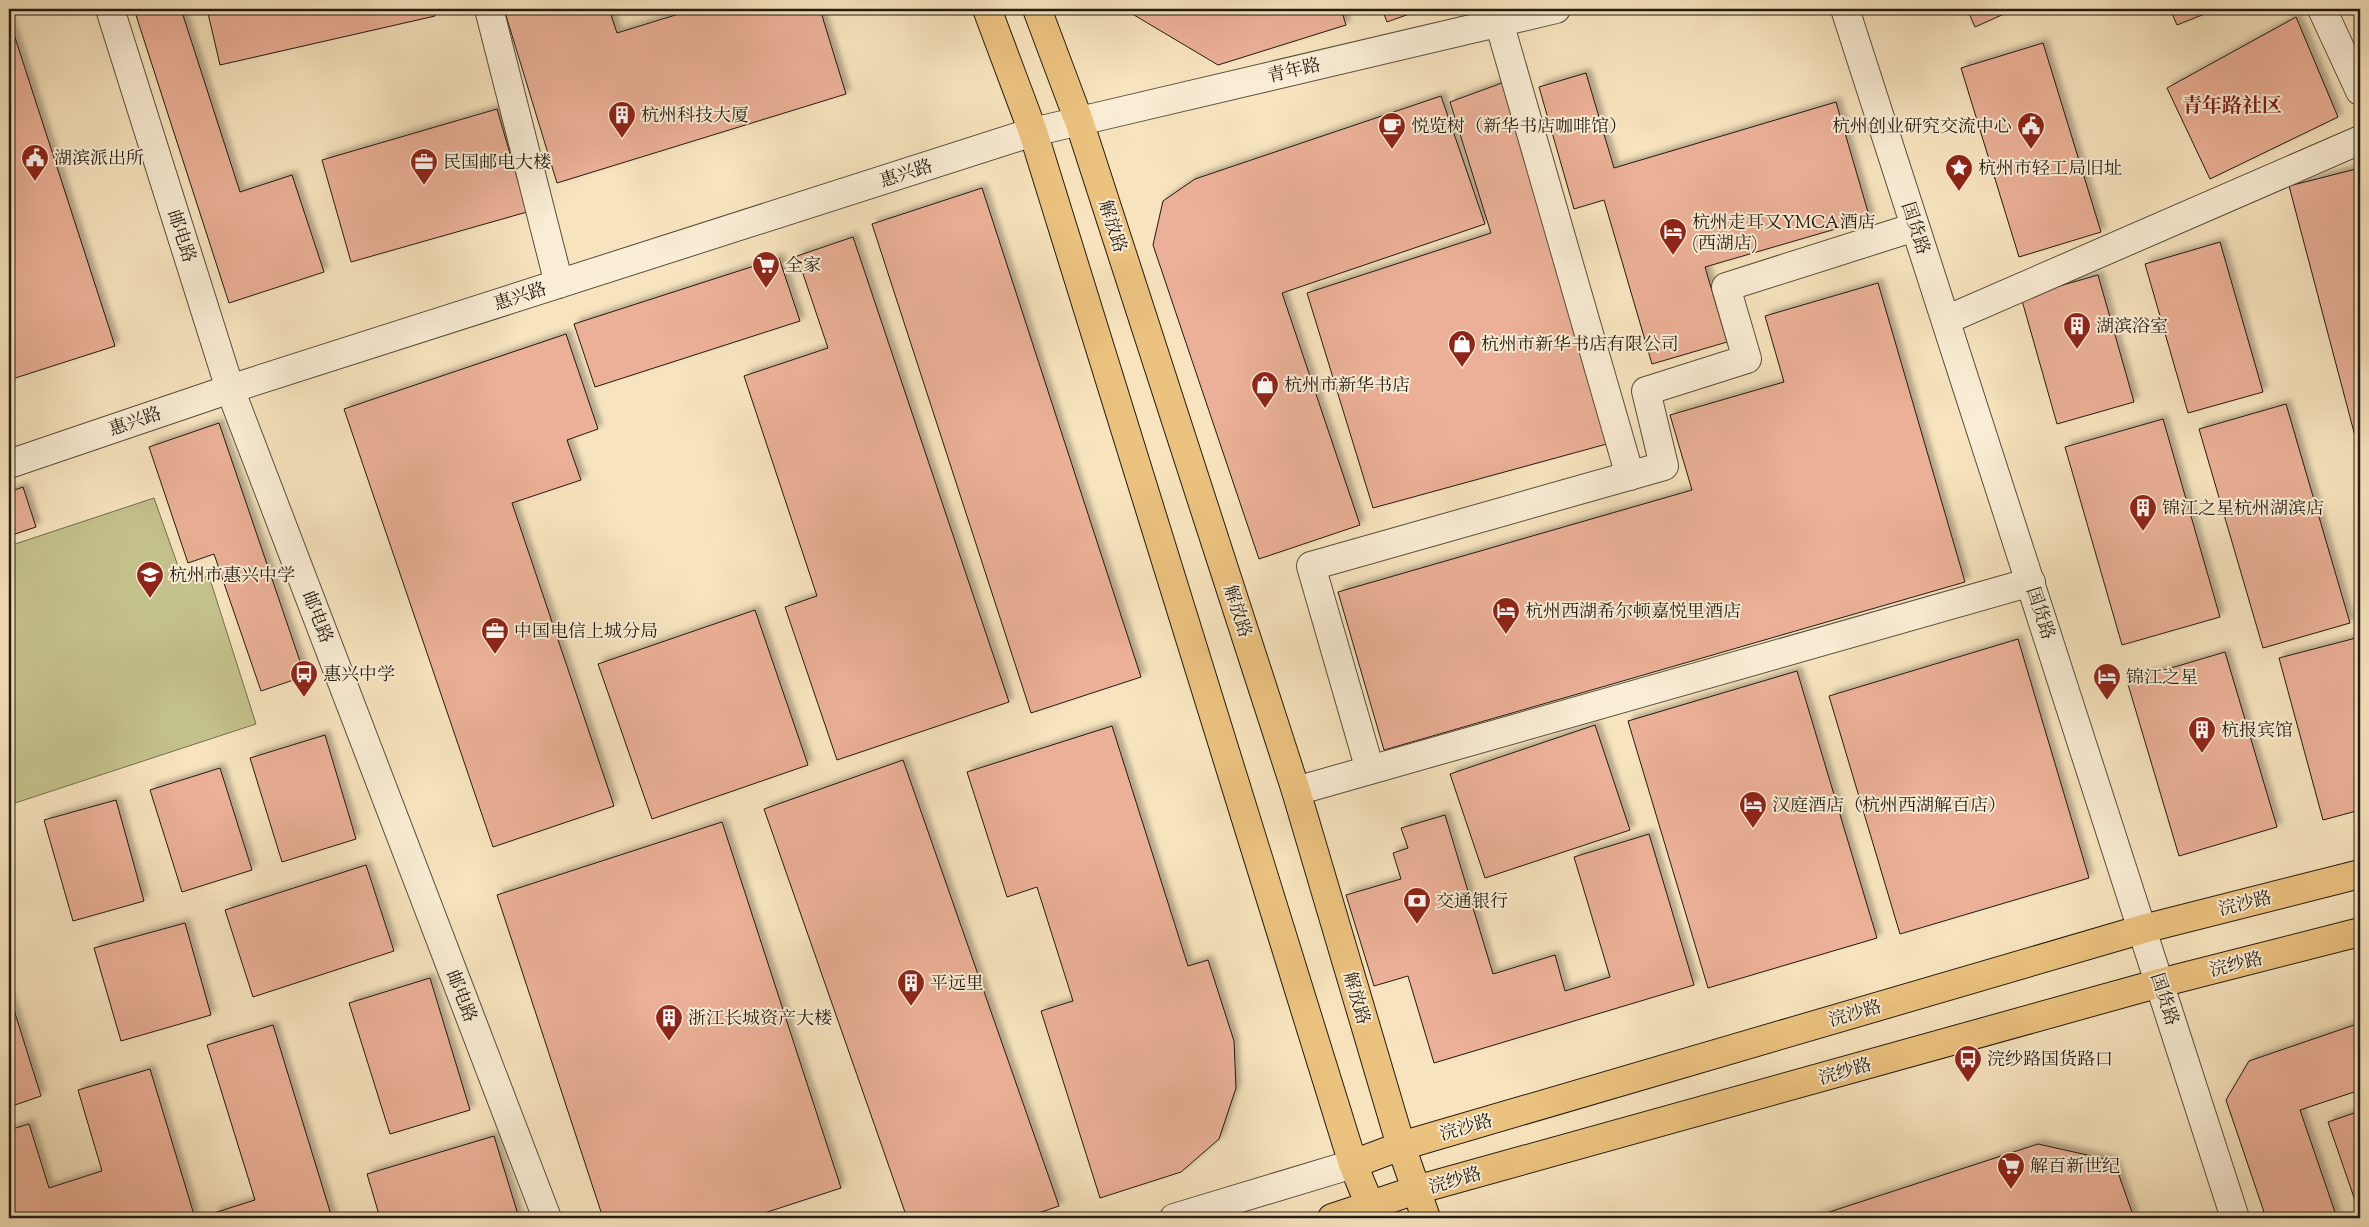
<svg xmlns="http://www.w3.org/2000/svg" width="2369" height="1227" font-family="'Sorts Mill Goudy','Noto Serif SC',serif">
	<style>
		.green { fill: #c4c28c; stroke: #746e4e }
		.building { fill: #ebb097; stroke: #231b11; filter: url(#shadow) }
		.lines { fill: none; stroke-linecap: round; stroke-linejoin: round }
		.minor-casing { stroke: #584d3c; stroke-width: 30 }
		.major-casing { stroke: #231b11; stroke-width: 30 }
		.minor { stroke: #faedd5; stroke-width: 28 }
		.major { stroke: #ecc27f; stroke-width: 28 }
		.labels { text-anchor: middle; stroke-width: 4; stroke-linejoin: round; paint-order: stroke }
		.street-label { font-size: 18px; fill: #231b11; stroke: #faedd5 }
		.poi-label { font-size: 18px; fill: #231b11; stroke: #faedd5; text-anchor: start }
		.quarter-label { font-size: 20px; font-weight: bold; fill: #7a1f14; stroke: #faedd5 }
	</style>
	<defs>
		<filter id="shadow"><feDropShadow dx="4.5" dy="-4.5" stdDeviation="2.5" flood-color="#0004"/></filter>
	</defs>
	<rect width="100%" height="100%" fill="#f7e4be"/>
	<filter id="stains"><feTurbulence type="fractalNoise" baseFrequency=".004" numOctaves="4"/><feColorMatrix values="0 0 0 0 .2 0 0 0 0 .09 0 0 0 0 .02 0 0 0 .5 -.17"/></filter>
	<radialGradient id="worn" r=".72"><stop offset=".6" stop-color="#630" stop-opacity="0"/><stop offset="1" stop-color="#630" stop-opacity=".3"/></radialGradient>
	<path class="green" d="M 154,498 L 184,583 L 209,576 L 256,724 L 9,805 L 9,546 Z"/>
	<path class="building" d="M 134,9 L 181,9 L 240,192 L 292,175 L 324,272 L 229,303 Z
		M 207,9 L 433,9 L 435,16 L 220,65 Z
		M 504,9 L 609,9 L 617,33 L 695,9 L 820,9 L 846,94 L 557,183 Z
		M 1128,9 L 1341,9 L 1346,25 L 1218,65 L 1129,12 Z
		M 1382,9 L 1423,9 L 1387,22 Z
		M 1967,9 L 2015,9 L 1975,27 Z
		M 2170,9 L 2217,9 L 2177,25 Z
		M 2296,17 L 2338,117 L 2210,179 L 2167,88 Z
		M 9,19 L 115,346 L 9,380 Z
		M 2043,43 L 2101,232 L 2019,257 L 1961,68 Z
		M 1586,73 L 1614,168 L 1836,102 L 1870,219 L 1705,267 L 1727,342 L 1652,364 L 1604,200 L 1574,209 L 1539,87 Z
		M 1510,80 L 1614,442 L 1373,508 L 1307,293 L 1491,233 L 1450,102 Z
		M 1441,96 L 1485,224 L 1282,293 L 1360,525 L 1259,559 L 1153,245 L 1163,201 L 1195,179 Z
		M 497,109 L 527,212 L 351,262 L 322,160 Z
		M 2360,168 L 2360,455 L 2289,186 Z
		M 982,188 L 1141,677 L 1031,713 L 872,224 Z
		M 853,237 L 1009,702 L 837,760 L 785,607 L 817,596 L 744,376 L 828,348 L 797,256 Z
		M 2220,242 L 2263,392 L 2188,413 L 2145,264 Z
		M 779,258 L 800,321 L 595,387 L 574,324 Z
		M 2098,275 L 2134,402 L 2057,424 L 2021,297 Z
		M 1878,283 L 1965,582 L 1384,750 L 1338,592 L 1692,490 L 1670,415 L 1784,382 L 1765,316 Z
		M 566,334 L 598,429 L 567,440 L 581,480 L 512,503 L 614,806 L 493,847 L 344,409 Z
		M 2286,404 L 2350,623 L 2263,648 L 2199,429 Z
		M 2163,419 L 2220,617 L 2122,645 L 2065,447 Z
		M 219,423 L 305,676 L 261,691 L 214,554 L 188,563 L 149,447 Z
		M 23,487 L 36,527 L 9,536 L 9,492 Z
		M 755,610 L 808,765 L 652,819 L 598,664 Z
		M 2356,638 L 2360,652 L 2360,810 L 2323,820 L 2279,658 Z
		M 2018,639 L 2089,878 L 1900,934 L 1829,696 Z
		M 2225,652 L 2277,827 L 2179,856 L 2127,681 Z
		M 1797,671 L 1877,938 L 1708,988 L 1628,721 Z
		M 1595,725 L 1630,830 L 1485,878 L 1450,774 Z
		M 1112,726 L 1188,966 L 1208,960 L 1234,1041 L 1236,1088 L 1219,1139 L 1181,1172 L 1100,1198 L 1041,1011 L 1073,1001 L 1037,887 L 1007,897 L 967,772 Z
		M 325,735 L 356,839 L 282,862 L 250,758 Z
		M 903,760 L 1059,1206 L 1024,1218 L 907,1218 L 764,809 Z
		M 220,768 L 252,870 L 182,892 L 150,790 Z
		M 116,800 L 144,901 L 73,921 L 44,820 Z
		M 1445,815 L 1493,974 L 1555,955 L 1565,991 L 1610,977 L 1574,857 L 1649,834 L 1694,985 L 1434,1063 L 1408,976 L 1374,986 L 1346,895 L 1401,879 L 1393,853 L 1408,848 L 1401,828 Z
		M 722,822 L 841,1188 L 749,1218 L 603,1218 L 497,895 Z
		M 366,865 L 394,951 L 253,997 L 225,910 Z
		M 185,923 L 211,1015 L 121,1041 L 94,948 Z
		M 430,978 L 470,1110 L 390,1134 L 349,1003 Z
		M 9,994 L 41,1096 L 9,1107 Z
		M 2360,1023 L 2360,1090 L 2300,1110 L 2337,1218 L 2266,1218 L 2226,1100 L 2249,1061 Z
		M 273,1025 L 332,1218 L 216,1218 L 214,1213 L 255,1200 L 207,1045 Z
		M 150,1069 L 195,1218 L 9,1218 L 9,1130 L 29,1124 L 49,1188 L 102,1171 L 78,1090 Z
		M 2360,1111 L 2360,1215 L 2328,1122 Z
		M 494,1136 L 519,1218 L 380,1218 L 367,1174 Z
		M 2038,1144 L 2114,1161 L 2134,1218 L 1811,1218 Z"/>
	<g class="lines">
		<defs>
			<path id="minor" d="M 110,9 L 230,389 L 547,1218
				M 489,9 L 559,284
				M 1845,9 L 2235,1218
				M 2322,9 L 2360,91
				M 1499,22 L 1630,476
				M 1946,320 L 2360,140
				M 9,464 L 230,389 L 1033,132 L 1556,9
				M 1370,770 L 1311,566 L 1664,466 L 1646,391 L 1747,359 L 1726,287 L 1915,227
				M 1296,791 L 2031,582
				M 1174,1218 L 1353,1164"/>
			<path id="major" d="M 987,9 L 1033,132 L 1353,1164 L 1375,1218
				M 1037,9 L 1079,121 L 1296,791 L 1401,1146 L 1426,1218
				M 1353,1164 L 1401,1146 L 2143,929 L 2360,874
				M 1332,1218 L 1416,1190 L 2160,983 L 2360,932"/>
		</defs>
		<use href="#minor" class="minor-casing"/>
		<use href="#major" class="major-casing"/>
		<use href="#minor" class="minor"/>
		<use href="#major" class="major"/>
	</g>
	<defs>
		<symbol id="building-pin" viewBox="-11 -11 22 30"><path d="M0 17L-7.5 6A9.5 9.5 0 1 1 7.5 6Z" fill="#8f2418" stroke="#faedd5"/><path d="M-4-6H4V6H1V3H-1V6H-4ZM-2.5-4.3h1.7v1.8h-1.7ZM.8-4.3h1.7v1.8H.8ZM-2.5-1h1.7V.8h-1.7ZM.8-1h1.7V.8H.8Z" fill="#fff"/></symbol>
		<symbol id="cafe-pin" viewBox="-11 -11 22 30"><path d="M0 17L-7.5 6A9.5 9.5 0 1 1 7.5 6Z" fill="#8f2418" stroke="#faedd5"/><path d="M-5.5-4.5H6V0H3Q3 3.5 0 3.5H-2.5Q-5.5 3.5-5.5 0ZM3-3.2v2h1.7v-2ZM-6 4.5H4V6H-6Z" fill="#fff"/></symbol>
		<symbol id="civic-pin" viewBox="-11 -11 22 30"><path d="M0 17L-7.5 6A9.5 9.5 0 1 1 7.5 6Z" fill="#8f2418" stroke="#faedd5"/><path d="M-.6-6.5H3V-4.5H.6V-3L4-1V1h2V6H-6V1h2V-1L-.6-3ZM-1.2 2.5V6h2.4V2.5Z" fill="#fff"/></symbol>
		<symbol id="office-pin" viewBox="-11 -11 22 30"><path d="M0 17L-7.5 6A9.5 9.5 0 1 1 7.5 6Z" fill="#8f2418" stroke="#faedd5"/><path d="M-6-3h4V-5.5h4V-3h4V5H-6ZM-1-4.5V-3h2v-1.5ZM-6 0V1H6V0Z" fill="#fff"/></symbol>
		<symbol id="sight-pin" viewBox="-11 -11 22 30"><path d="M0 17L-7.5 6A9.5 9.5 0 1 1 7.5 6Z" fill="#8f2418" stroke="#faedd5"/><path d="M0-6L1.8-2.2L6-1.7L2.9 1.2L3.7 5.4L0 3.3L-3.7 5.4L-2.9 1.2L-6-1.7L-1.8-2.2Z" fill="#fff"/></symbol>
		<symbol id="hotel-pin" viewBox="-11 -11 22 30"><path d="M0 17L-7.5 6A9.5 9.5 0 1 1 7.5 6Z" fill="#8f2418" stroke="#faedd5"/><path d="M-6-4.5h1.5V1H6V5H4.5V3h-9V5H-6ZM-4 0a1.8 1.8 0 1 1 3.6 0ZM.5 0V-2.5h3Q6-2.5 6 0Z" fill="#fff"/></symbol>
		<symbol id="supermarket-pin" viewBox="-11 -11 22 30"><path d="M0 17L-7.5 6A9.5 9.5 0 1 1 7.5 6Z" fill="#8f2418" stroke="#faedd5"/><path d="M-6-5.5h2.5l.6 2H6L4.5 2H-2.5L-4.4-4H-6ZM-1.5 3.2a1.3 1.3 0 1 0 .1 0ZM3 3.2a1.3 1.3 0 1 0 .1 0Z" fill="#fff"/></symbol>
		<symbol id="shop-pin" viewBox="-11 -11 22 30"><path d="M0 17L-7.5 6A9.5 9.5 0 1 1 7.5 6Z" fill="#8f2418" stroke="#faedd5"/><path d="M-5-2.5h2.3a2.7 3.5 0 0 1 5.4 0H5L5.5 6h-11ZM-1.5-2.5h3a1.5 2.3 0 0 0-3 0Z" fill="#fff"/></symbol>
		<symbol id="school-pin" viewBox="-11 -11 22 30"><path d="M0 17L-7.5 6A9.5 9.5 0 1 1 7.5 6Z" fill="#8f2418" stroke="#faedd5"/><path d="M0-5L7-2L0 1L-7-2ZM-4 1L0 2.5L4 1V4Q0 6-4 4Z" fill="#fff"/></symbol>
		<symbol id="bus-pin" viewBox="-11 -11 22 30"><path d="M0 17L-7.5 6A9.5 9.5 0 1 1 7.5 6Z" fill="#8f2418" stroke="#faedd5"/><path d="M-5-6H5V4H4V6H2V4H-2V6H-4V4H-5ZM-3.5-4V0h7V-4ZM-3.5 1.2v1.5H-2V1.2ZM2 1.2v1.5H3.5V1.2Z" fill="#fff"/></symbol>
		<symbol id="bank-pin" viewBox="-11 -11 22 30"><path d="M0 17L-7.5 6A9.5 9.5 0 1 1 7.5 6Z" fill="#8f2418" stroke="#faedd5"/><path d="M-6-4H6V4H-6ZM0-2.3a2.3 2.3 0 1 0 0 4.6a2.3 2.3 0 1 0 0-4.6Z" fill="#fff"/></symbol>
	</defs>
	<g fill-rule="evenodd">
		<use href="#building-pin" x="606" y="99" width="32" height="43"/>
		<use href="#cafe-pin" x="1376" y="110" width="32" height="43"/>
		<use href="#civic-pin" x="2015" y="110" width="32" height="43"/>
		<use href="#civic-pin" x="19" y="142" width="32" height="43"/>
		<use href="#office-pin" x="408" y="146" width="32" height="43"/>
		<use href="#sight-pin" x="1943" y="152" width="32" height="43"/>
		<use href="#hotel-pin" x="1657" y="216" width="32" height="43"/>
		<use href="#supermarket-pin" x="750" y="249" width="32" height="43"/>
		<use href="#building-pin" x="2061" y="310" width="32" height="43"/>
		<use href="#shop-pin" x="1446" y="328" width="32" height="43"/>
		<use href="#shop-pin" x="1249" y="369" width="32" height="43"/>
		<use href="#building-pin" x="2127" y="492" width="32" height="43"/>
		<use href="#school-pin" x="134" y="559" width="32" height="43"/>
		<use href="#hotel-pin" x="1490" y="595" width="32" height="43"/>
		<use href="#office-pin" x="479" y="615" width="32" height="43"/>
		<use href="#bus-pin" x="288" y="658" width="32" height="43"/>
		<use href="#hotel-pin" x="2091" y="661" width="32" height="43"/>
		<use href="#building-pin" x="2186" y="714" width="32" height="43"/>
		<use href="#hotel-pin" x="1737" y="789" width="32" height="43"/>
		<use href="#bank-pin" x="1401" y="885" width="32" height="43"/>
		<use href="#building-pin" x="895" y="967" width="32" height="43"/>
		<use href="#building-pin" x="653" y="1002" width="32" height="43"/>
		<use href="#bus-pin" x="1952" y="1043" width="32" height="43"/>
		<use href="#supermarket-pin" x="1995" y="1150" width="32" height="43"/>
	</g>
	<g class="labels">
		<g class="street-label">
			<text transform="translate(1294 70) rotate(-13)" y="6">青年路</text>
			<text transform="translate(906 173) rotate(-18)" y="6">惠兴路</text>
			<text transform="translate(1113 226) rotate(72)" y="6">解放路</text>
			<text transform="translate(1916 228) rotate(72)" y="6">国货路</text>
			<text transform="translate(182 236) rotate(72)" y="6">邮电路</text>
			<text transform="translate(520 296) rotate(-18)" y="6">惠兴路</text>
			<text transform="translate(135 421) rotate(-19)" y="6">惠兴路</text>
			<text transform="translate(1238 611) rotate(72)" y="6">解放路</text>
			<text transform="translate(2041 613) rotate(72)" y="6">国货路</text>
			<text transform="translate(318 617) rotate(69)" y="6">邮电路</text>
			<text transform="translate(2245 903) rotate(-14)" y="6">浣沙路</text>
			<text transform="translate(2236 964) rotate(-14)" y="6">浣纱路</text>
			<text transform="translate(462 996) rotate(69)" y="6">邮电路</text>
			<text transform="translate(1357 998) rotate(74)" y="6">解放路</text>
			<text transform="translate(2165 999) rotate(72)" y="6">国货路</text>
			<text transform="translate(1855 1013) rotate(-16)" y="6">浣沙路</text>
			<text transform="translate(1845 1071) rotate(-16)" y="6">浣纱路</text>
			<text transform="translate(1466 1127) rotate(-16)" y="6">浣沙路</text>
			<text transform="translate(1455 1180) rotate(-16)" y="6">浣纱路</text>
		</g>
		<g class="poi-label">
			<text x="641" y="121">杭州科技大厦</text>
			<text x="1411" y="132">悦览树（新华书店咖啡馆）</text>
			<text x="2012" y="132" text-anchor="end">杭州创业研究交流中心</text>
			<text x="54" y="164">湖滨派出所</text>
			<text x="443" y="168">民国邮电大楼</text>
			<text x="1978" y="174">杭州市轻工局旧址</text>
			<text x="1692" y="228">杭州走耳又YMCA酒店<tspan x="1692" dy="21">(西湖店)</tspan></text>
			<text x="785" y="271">全家</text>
			<text x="2096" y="332">湖滨浴室</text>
			<text x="1481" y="350">杭州市新华书店有限公司</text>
			<text x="1284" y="391">杭州市新华书店</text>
			<text x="2162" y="514">锦江之星杭州湖滨店</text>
			<text x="169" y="581">杭州市惠兴中学</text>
			<text x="1525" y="617">杭州西湖希尔顿嘉悦里酒店</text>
			<text x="514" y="637">中国电信上城分局</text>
			<text x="323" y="680">惠兴中学</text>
			<text x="2126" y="683">锦江之星</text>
			<text x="2221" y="736">杭报宾馆</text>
			<text x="1772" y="811">汉庭酒店（杭州西湖解百店）</text>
			<text x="1436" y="907">交通银行</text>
			<text x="930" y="989">平远里</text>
			<text x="688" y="1024">浙江长城资产大楼</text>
			<text x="1987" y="1065">浣纱路国货路口</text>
			<text x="2030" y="1172">解百新世纪</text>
		</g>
		<g class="quarter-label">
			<text x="2232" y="112">青年路社区</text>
		</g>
	</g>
	<rect width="2369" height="1227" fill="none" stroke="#f7e4be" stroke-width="30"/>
	<rect x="10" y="10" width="2349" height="1207" fill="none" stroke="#231b11" stroke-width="2.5"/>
	<rect x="15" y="15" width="2339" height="1197" fill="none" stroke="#231b11"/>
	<rect width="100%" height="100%" filter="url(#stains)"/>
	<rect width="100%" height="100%" fill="url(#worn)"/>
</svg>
